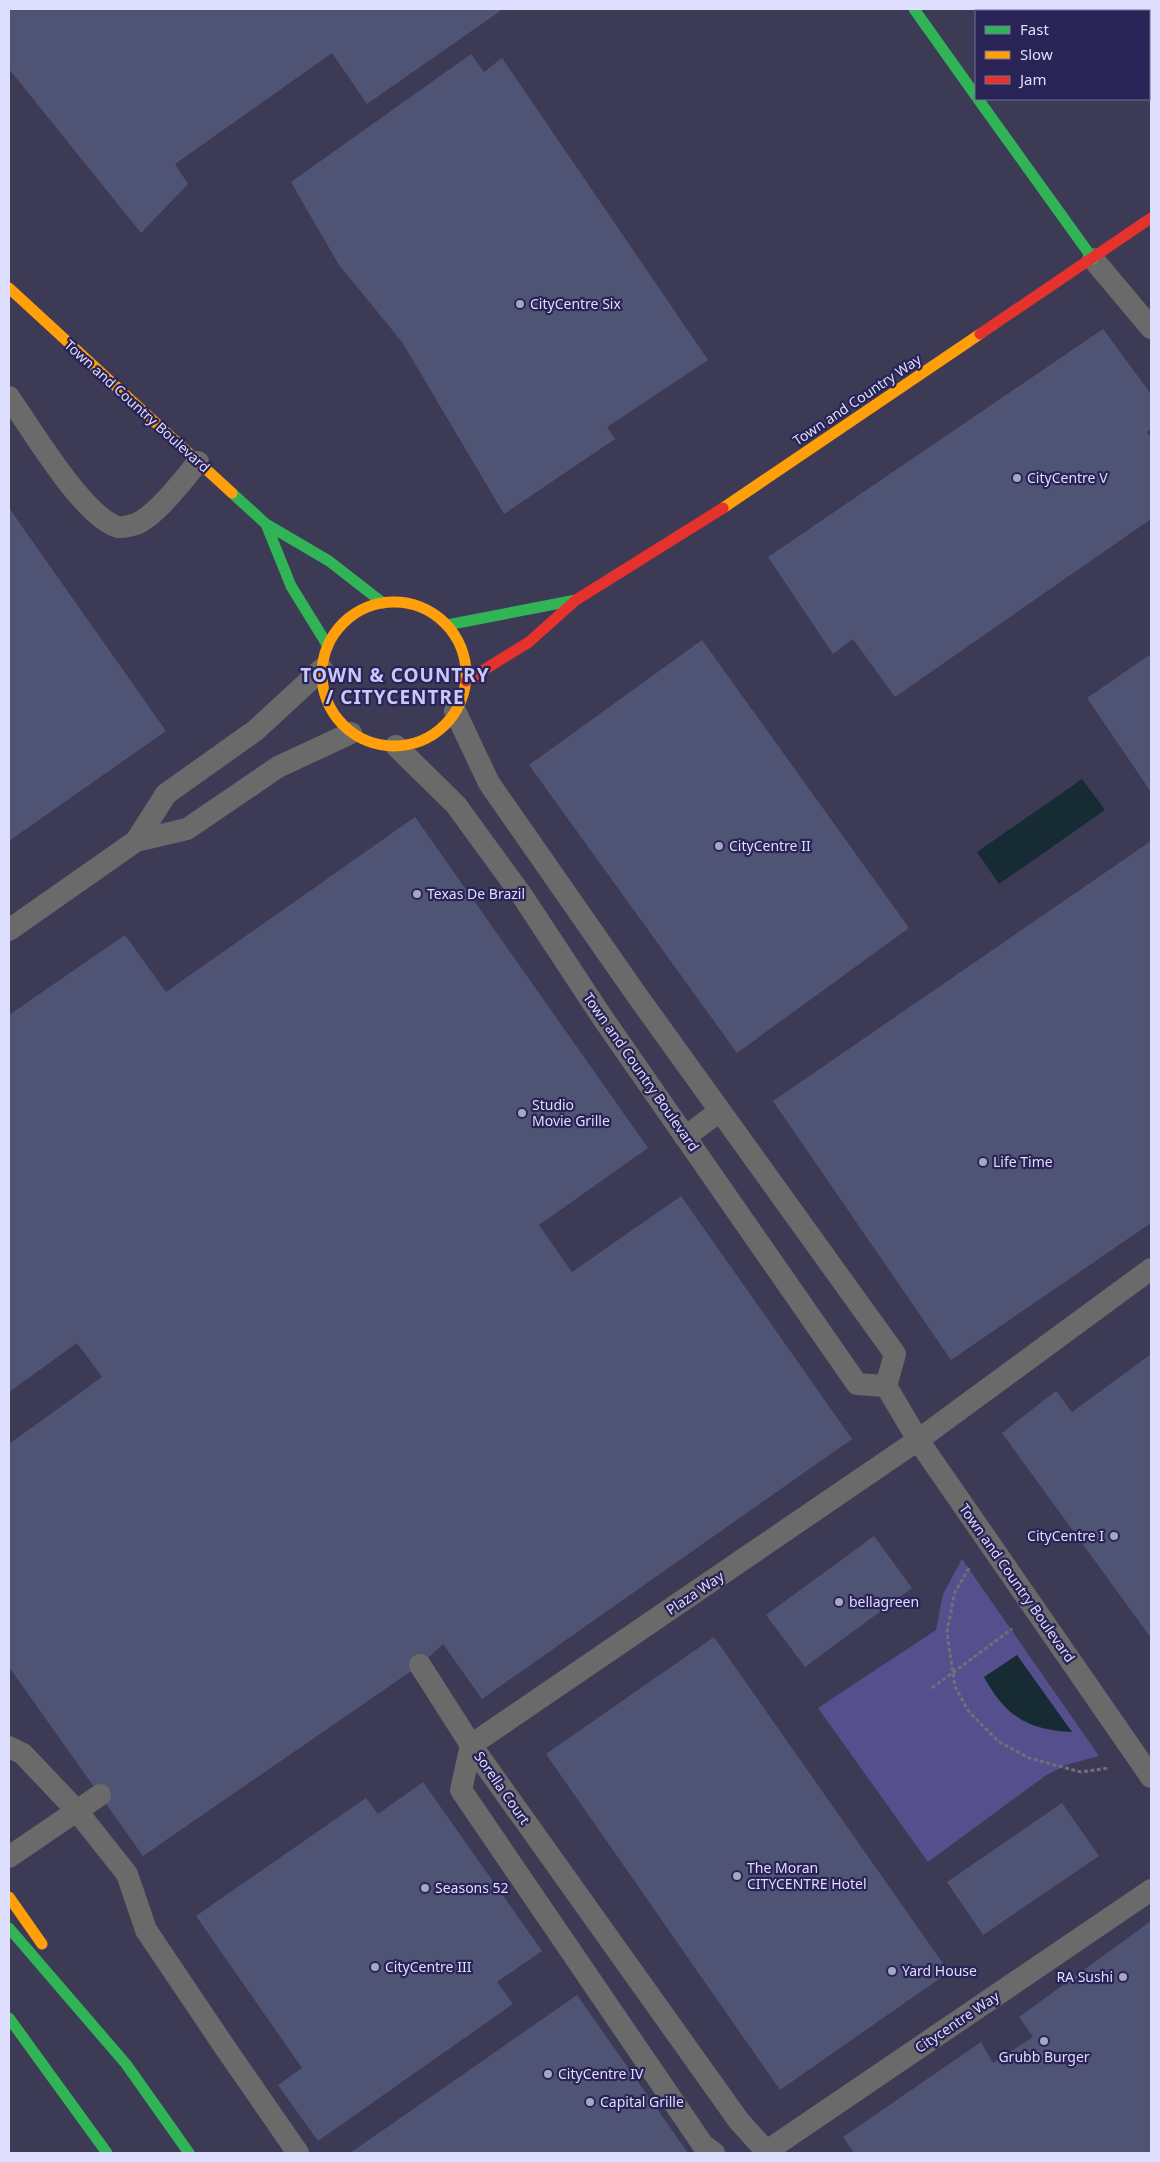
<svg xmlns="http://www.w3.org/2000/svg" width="1160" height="2162" font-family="'Noto Sans',sans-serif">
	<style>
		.green { fill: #55508d }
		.water { fill: #172b35 }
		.building { fill: #4f5474 }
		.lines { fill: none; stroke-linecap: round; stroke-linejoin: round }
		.path { stroke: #706f77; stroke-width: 3; stroke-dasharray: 4 2.5; stroke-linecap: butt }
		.lane { stroke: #6a6a6a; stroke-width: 22 }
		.fast { stroke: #30b455; stroke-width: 11 }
		.slow { stroke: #ff9f0a; stroke-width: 11 }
		.jam { stroke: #e5322d; stroke-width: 11 }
		.poi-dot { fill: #a6a5c3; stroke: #2a2456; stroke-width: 2 }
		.labels { text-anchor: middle; stroke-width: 4.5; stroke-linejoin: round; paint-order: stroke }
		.poi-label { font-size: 14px; fill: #dedefe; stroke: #2a2456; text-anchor: start }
		.street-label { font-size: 14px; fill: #dedefe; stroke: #2a2456 }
		.district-label { font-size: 19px; font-weight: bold; letter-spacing: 1px; fill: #c9c8fb; stroke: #2a2456 }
	</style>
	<rect width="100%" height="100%" fill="#3d3a56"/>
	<path class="green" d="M 962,1559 L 1099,1756 L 1066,1765 L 1045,1776 L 928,1862 L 818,1708 L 936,1630 L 943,1594 Z"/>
	<path class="water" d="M 1082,779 L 1105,810 L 999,884 L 977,852 Z
		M 1017,1655 L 1072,1732 C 1028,1730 1005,1716 984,1677 Z"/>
	<path class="building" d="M 9,9 L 503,9 L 367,104 L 332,53 L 175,164 L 188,184 L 141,233 L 9,69 Z
		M 1144,9 L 1151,9 L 1151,14 L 1149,16 L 1149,11 Z
		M 471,54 L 484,72 L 502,58 L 708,360 L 607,427 L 615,439 L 504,514 L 402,342 L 339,265 L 291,182 Z
		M 1103,329 L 1151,394 L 1151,429 L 1147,432 L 1151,438 L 1151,519 L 895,697 L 853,639 L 833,654 L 768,557 Z
		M 9,508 L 166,731 L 9,841 Z
		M 702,640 L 909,928 L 737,1053 L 529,765 Z
		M 1151,654 L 1151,792 L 1087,698 Z
		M 415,817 L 648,1148 L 539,1225 L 572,1272 L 681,1196 L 852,1439 L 482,1699 L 443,1644 L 420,1665 L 143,1856 L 9,1667 L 9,1444 L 102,1377 L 77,1343 L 9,1392 L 9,1015 L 125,935 L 166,992 Z
		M 1151,841 L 1151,1223 L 951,1360 L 773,1101 Z
		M 1151,1354 L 1151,1638 L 1002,1433 L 1056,1391 L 1072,1412 Z
		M 874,1536 L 912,1588 L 805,1667 L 766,1615 Z
		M 714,1637 L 949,1972 L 780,2090 L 546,1754 Z
		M 423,1782 L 542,1951 L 497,1982 L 513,2004 L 318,2141 L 278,2085 L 302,2068 L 196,1916 L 366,1798 L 378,1814 Z
		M 1062,1803 L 1099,1856 L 983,1935 L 947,1882 Z
		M 1151,1921 L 1151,2153 L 854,2153 L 843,2137 L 981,2042 L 993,2063 L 1033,2037 L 1019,2017 Z
		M 577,1995 L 688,2153 L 350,2153 Z"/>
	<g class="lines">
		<path class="path" d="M 969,1568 L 955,1592 L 947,1632 L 955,1687 L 969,1712 L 998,1741 L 1029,1758 L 1081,1772 L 1109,1768
			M 932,1688 L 1012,1629"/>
		<path class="lane" d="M 1047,9 L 1049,11
			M 1149,73 L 1151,71
			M 1093,259 L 1151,328
			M 9,397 C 31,428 83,517 118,527 C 122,528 132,525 136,524 C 156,516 184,479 198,462
			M 322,669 L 256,730 L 166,794 L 136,841 L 187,829 L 278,767 L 351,733
			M 455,711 L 489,783 L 636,994 L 895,1354 L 886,1386 L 918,1440 L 1151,1777
			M 396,746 L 456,805 L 523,897 L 602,1017 L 857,1384 L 886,1386
			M 9,930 L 136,841
			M 685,1137 L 720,1111
			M 420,1665 L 471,1745 L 739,2121 L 768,2153
			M 471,1745 L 918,1440 L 1151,1269
			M 471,1745 L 461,1790 L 703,2145 L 714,2153
			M 9,1747 L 23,1754 L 77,1811 L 127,1874 L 146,1930 L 224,2046 L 298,2153
			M 9,1857 L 100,1795
			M 764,2153 L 1151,1890"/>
		<path class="fast" d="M 914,9 L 976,96
			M 978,99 L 1093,259
			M 232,493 L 266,524 L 329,561 L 383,603
			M 266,524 L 291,586 L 328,646
			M 447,625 L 576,600
			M 9,1928 L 126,2064 L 189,2153
			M 9,2018 L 107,2153"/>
		<path class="slow" d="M 9,288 L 232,493
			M 723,508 L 980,334
			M322 674a72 72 0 1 1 144 0a72 72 0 1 1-144 0Z
			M 9,1897 L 42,1944"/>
		<path class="jam" d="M 980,334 L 1151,218
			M 466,681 L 529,642 L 576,600 L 723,508"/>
	</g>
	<g class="poi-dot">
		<circle cx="520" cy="304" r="5"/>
		<circle cx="1017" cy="478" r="5"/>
		<circle cx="719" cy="846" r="5"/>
		<circle cx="417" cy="894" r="5"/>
		<circle cx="522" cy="1113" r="5"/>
		<circle cx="983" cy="1162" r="5"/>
		<circle cx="1114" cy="1536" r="5"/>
		<circle cx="839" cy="1602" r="5"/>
		<circle cx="737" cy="1876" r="5"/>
		<circle cx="425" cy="1888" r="5"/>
		<circle cx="375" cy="1967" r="5"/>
		<circle cx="892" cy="1971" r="5"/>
		<circle cx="1123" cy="1977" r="5"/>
		<circle cx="1044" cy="2041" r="5"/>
		<circle cx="548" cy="2074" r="5"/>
		<circle cx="590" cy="2102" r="5"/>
	</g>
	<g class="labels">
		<g class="poi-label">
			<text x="530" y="309">CityCentre Six</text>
			<text x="1027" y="483">CityCentre V</text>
			<text x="729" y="851">CityCentre II</text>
			<text x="427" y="899">Texas De Brazil</text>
			<text x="532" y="1110">Studio<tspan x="532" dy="16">Movie Grille</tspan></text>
			<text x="993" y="1167">Life Time</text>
			<text x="1104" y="1541" text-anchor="end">CityCentre I</text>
			<text x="849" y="1607">bellagreen</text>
			<text x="747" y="1873">The Moran<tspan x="747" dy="16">CITYCENTRE Hotel</tspan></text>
			<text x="435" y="1893">Seasons 52</text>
			<text x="385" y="1972">CityCentre III</text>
			<text x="902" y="1976">Yard House</text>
			<text x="1113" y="1982" text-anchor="end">RA Sushi</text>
			<text x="1044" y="2062" text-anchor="middle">Grubb Burger</text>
			<text x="558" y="2079">CityCentre IV</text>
			<text x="600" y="2107">Capital Grille</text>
		</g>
		<g class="street-label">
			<text transform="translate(857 400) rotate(-34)" y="5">Town and Country Way</text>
			<text transform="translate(137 406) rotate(42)" y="5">Town and Country Boulevard</text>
			<text transform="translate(641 1072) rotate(55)" y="5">Town and Country Boulevard</text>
			<text transform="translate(1017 1583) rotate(55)" y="5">Town and Country Boulevard</text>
			<text transform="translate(695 1593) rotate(-34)" y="5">Plaza Way</text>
			<text transform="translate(502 1788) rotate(55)" y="5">Sorella Court</text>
			<text transform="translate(957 2022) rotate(-34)" y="5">Citycentre Way</text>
		</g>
		<g class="district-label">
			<text x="395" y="682">TOWN &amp; COUNTRY<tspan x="395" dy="22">/ CITYCENTRE</tspan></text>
		</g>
	</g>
	<rect width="1160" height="2162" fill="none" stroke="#dedefe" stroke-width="20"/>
	<rect x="975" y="10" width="175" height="90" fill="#2a2456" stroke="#726e99"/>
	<rect x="985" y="26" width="25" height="8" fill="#30b455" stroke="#726e99"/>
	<text x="1020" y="35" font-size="15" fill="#dedefe">Fast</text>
	<rect x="985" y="51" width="25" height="8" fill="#ff9f0a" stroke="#726e99"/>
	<text x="1020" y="60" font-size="15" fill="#dedefe">Slow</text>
	<rect x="985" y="76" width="25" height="8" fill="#e5322d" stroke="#726e99"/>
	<text x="1020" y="85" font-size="15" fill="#dedefe">Jam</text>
</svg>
